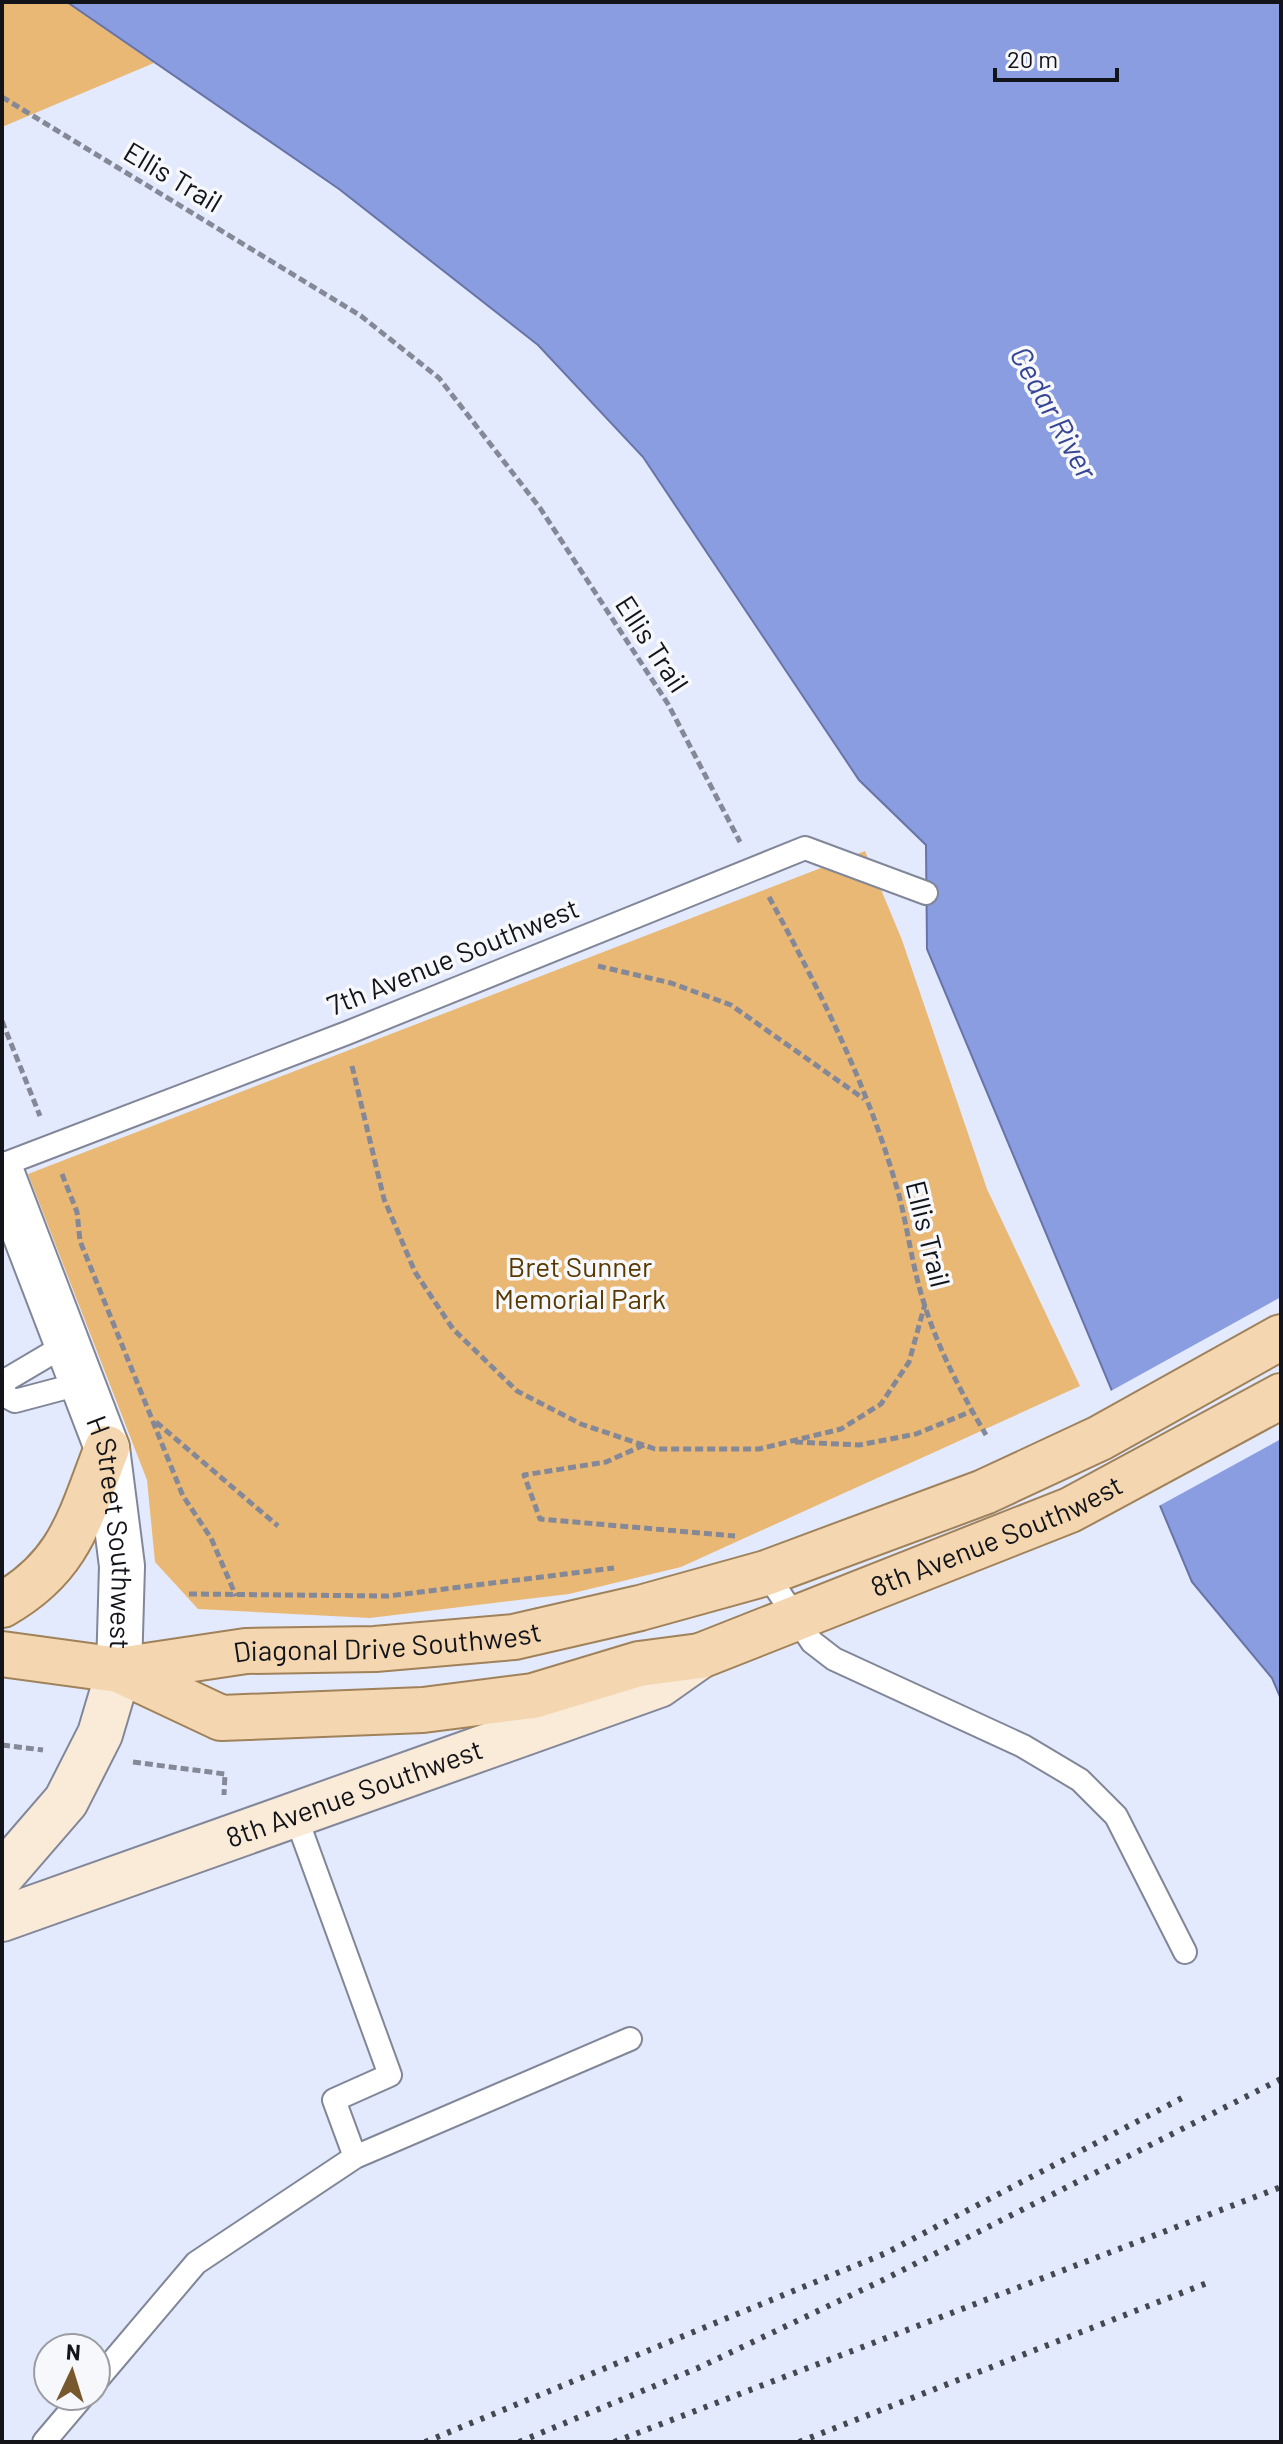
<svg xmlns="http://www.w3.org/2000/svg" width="1283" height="2444" font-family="Barlow,sans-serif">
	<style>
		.green { fill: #e9b875 }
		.water { fill: #8b9de1; stroke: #6774a5; stroke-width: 2 }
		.pier { fill: #e4eafe }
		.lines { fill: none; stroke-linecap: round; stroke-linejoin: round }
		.lane-casing { stroke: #818698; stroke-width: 26 }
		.street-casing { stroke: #818698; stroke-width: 48 }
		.secondary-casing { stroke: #818698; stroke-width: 48 }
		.primary-casing { stroke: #a0825a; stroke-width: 48 }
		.path { stroke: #858997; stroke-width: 5; stroke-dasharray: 8 4; stroke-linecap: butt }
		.lane { stroke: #fff; stroke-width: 22 }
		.street { stroke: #fff; stroke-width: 44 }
		.secondary { stroke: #f9ebd8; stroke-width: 44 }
		.primary { stroke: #f4d7b1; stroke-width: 44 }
		.rail { stroke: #454851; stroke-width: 6; stroke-dasharray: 4 8; stroke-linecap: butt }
		.labels { text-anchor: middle; stroke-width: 7; stroke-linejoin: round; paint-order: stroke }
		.street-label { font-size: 28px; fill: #12141a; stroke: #f7f8fc }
		.park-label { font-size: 28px; fill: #593900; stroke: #f7f8fc }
		.water-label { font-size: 30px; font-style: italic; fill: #374595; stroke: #f7f8fc }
	</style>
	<rect width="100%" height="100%" fill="#e4eafe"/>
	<path class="green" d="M 2,2 L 67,2 L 154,63 L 2,127 Z
		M 865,851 L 902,940 L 987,1189 L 1080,1386 L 681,1567 L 569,1594 L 370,1618 L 198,1609 L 155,1562 L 147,1480 L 28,1174 Z"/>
	<path class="water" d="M 67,2 L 1281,2 L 1281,1699 L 1272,1678 L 1192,1582 L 927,949 L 926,845 L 859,780 L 643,457 L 538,345 L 339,189 Z"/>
	<path class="pier" d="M 1281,1297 L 1281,1439 L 1157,1507 L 1109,1392 Z"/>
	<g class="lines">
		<defs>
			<path id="lane" d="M 2,1165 L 347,1033 L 805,848 L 926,893
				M 2,1393 L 6,1380 L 67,1344
				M 2,1394 L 15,1401 L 83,1383
				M 766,1573 L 812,1642 L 834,1659 L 1023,1746 L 1080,1780 L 1116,1816 L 1185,1952
				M 296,1817 L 390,2075 L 334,2100 L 355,2157
				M 96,2381 L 196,2263 L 355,2157 L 630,2039
				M 44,2442 L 83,2396"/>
			<g id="street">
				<path id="s1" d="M 2,1174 L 107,1448 L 122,1566 L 119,1670"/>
			</g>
			<g id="secondary">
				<path d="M 2,1875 L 66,1801 L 100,1734 L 119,1670"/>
				<path id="s2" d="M 2,1919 L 659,1685 L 700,1656"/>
			</g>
			<g id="primary">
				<path d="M 2,1605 C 71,1566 80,1517 107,1448"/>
				<path id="s3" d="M 2,1654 L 119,1670 L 246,1651 L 375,1649 L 514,1637 L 640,1608 L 766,1573 L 984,1492 L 1100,1438 L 1281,1337"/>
				<path id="s4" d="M 119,1670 L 221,1718 L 423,1710 L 533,1696 L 639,1664 L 700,1656 L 1070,1510 L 1281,1396"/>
			</g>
		</defs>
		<use href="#lane" class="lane-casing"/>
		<use href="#street" class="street-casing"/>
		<use href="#secondary" class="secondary-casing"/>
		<use href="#primary" class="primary-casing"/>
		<path class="path" d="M 2,97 L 361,316 L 439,378 L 540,508 L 668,704 L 740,842
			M 769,897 C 819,989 867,1084 896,1185 C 906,1218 910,1253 919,1286 C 933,1339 958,1387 986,1435
			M 598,966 L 671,983 L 731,1005 L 864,1099
			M 2,1021 L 40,1116
			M 352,1066 L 384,1199 L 415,1272 L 453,1329 L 517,1391 L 581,1424 L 655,1449 L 759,1449 L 841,1429 L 881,1404 L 909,1362 L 925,1304
			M 62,1174 L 77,1212 L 80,1241 L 183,1496 L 211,1538 L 236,1596
			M 156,1422 L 278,1526
			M 795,1442 L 859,1445 L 916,1434 L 972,1411
			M 644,1445 L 606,1462 L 524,1475 L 540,1519 L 735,1536
			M 189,1594 L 388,1596 L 614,1568
			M 2,1745 L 43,1750
			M 133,1762 L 225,1774 L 224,1795"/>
		<use href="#lane" class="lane"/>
		<use href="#street" class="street"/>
		<use href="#secondary" class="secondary"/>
		<use href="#primary" class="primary"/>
		<path class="rail" d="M 425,2442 L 886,2253 L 1182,2098
			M 519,2442 L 698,2368 L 883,2280 L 1281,2079
			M 614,2442 L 1281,2187
			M 799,2442 L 1207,2283"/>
	</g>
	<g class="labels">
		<g class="street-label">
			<text transform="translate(173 177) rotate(31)" y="10">Ellis Trail</text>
			<text transform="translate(652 644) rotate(57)" y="10">Ellis Trail</text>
			<text transform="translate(453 957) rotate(-22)" y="10">7th Avenue Southwest</text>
			<text transform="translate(928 1234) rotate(76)" y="10">Ellis Trail</text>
			<text dy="10" stroke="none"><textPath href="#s1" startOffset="378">H Street Southwest</textPath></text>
			<text dy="10" stroke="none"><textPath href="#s4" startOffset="918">8th Avenue Southwest</textPath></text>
			<text dy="10" stroke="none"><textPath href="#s3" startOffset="388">Diagonal Drive Southwest</textPath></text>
			<text dy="10" stroke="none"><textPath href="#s2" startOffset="374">8th Avenue Southwest</textPath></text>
		</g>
		<g class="park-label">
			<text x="580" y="1277">Bret Sunner<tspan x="580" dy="32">Memorial Park</tspan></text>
		</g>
		<g class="water-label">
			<text transform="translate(1053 413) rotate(61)" y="10">Cedar River</text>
		</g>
	</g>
	<rect width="1283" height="2444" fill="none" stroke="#12141a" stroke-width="8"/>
	<g transform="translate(72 2372) rotate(4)"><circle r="38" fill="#f7f8fc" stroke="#9b9da2" stroke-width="2"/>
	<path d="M0-6L14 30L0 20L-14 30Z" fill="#77592d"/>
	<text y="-12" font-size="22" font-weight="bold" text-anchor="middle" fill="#12141a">N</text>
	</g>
	<path d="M995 68v12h122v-12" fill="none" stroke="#12141a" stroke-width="4"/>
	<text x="1007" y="68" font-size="24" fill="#12141a" stroke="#f7f8fc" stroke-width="6" paint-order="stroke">20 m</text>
</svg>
